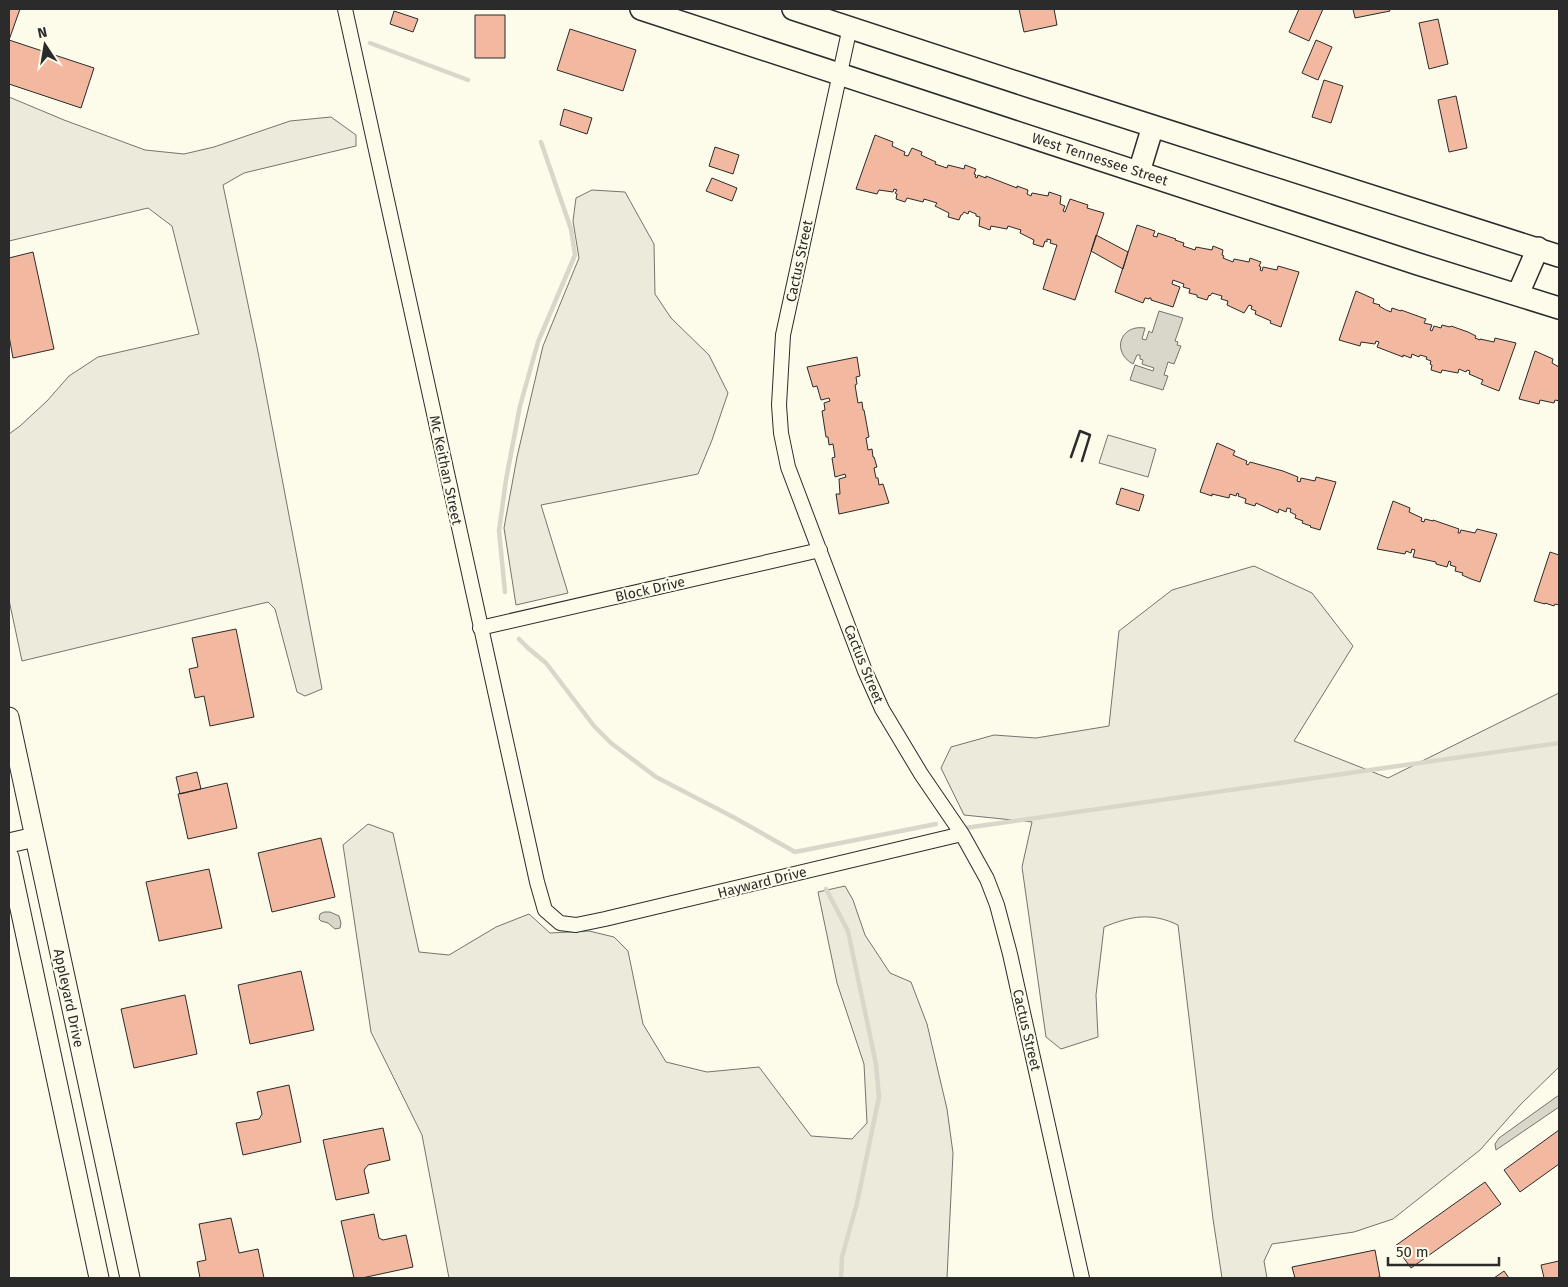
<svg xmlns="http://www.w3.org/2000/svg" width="1568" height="1287" font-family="'Fira Sans',sans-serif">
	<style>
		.green { fill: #ecebdb; stroke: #74746e }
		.water { fill: #d8d7c9; stroke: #74746e }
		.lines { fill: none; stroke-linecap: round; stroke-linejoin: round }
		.stream { stroke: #d8d7c9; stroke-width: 4.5 }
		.building { fill: #f2b8a0; stroke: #2b2b2b }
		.street-casing { stroke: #2b2b2b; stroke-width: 16 }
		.secondary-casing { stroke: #2b2b2b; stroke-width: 21 }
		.primary-casing { stroke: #2b2b2b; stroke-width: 24 }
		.street { stroke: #fdfbea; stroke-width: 14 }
		.secondary { stroke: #fdfbea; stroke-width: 19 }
		.primary { stroke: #fdfbea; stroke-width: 21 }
		.wall { stroke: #2b2b2b; stroke-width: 2.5 }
		.labels { text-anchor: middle; stroke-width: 4; stroke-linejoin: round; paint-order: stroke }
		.street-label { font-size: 14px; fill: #2b2b2b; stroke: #fdfbea }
	</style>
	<rect width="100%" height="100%" fill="#fdfbea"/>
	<path class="green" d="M 9,97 L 64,120 L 145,150 L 184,154 L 214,147 L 290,121 L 331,117 L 356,135 L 356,146 L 244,173 L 223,185 L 258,352 L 322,689 L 305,696 L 297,692 L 275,609 L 268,602 L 22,661 L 9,600 L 9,434 L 20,426 L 47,401 L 69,376 L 98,357 L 199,334 L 172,226 L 148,208 L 9,241 Z
		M 592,190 L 625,192 L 654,244 L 655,294 L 671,318 L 709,355 L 728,393 L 712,440 L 698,474 L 541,505 L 568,593 L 516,605 L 504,528 L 517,457 L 543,346 L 579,258 L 573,221 L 576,198 Z
		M 1108,435 L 1156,449 L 1148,477 L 1099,463 Z
		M 1254,566 L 1312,593 L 1353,646 L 1294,741 L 1388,778 L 1559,693 L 1559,1067 L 1520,1105 L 1480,1150 L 1393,1219 L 1354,1232 L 1272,1244 L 1264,1261 L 1267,1278 L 1222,1278 L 1213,1219 L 1178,925 C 1151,912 1131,916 1104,927 L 1096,995 L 1098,1037 L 1061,1049 L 1046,1037 L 1022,867 L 1032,822 L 964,815 L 941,768 L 951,747 L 994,735 L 1036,738 L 1109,726 L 1119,631 L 1172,590 Z
		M 368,824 L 393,833 L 419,952 L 449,955 L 496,927 L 529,914 L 550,933 L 589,931 L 614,937 L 628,951 L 643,1024 L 666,1062 L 707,1072 L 759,1067 L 811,1136 L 852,1139 L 867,1123 L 864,1064 L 837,983 L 818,892 L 845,886 L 853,900 L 865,935 L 890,973 L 911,982 L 927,1024 L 947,1109 L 953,1153 L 947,1278 L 449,1278 L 422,1135 L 371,1032 L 343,845 Z"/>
	<path class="water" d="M 1159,311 L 1183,318 L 1175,341 L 1178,342 L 1177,345 L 1181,346 L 1174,364 L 1168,362 L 1164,375 L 1168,376 L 1163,390 L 1130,380 L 1135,365 L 1153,371 L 1154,368 L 1142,364 L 1143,360 L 1140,359 L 1140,355 L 1137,355 L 1133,364 C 1111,352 1120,324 1145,328 L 1142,339 L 1146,340 L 1149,331 L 1152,333 Z
		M 324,912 L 330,912 L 339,916 L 341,923 L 340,928 L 335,929 L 328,923 L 321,921 L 319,919 L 320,914 Z
		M 1559,1095 L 1559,1107 L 1496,1150 L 1495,1144 L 1499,1138 Z"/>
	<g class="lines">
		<path class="stream" d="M 370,43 L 468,80
			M 505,592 L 499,531 L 506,480 L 520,406 L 538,342 L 575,255 L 571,229 L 541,142
			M 519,639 L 528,648 L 546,663 L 594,726 L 611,743 L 656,777 L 735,818 L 795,852 L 936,824
			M 965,828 L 1559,743
			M 826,889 L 848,931 L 876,1064 L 879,1097 L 857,1203 L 842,1257 L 841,1278"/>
	</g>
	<path class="building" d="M 9,9 L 20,9 L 9,40 L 94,68 L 81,108 L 9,84 Z
		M 1019,9 L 1054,9 L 1057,25 L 1024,32 Z
		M 1299,9 L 1323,9 L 1309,41 L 1289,32 Z
		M 1353,9 L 1389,9 L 1390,11 L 1355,18 Z
		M 394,11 L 418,19 L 413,32 L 390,24 Z
		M 475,15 L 505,15 L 505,58 L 475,58 Z
		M 1438,19 L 1448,64 L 1429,69 L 1419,23 Z
		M 570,29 L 636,50 L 623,91 L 557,70 Z
		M 1316,40 L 1332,47 L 1318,80 L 1302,73 Z
		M 1324,80 L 1343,86 L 1331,123 L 1312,117 Z
		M 1456,96 L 1467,148 L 1449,152 L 1438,100 Z
		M 564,109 L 592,118 L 587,134 L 560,125 Z
		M 875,135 L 893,142 L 892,146 L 905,152 L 904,155 L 908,156 L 912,148 L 922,152 L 921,155 L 936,162 L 935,164 L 947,168 L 948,165 L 964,169 L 965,165 L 976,169 L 974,174 L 976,175 L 975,177 L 977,178 L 978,175 L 986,178 L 986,176 L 1017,188 L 1017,186 L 1028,190 L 1027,194 L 1031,196 L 1032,193 L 1048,196 L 1049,192 L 1061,196 L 1060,204 L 1065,206 L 1063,211 L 1065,212 L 1070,199 L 1088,205 L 1087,208 L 1104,213 L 1075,300 L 1043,289 L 1057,245 L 1050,243 L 1051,240 L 1047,239 L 1047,242 L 1045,241 L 1043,247 L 1033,244 L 1034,240 L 1020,233 L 1021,230 L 1008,226 L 1007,229 L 991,226 L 990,230 L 979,226 L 980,217 L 976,216 L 976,214 L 969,211 L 968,214 L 964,212 L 962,215 L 961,215 L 959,220 L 948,217 L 949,213 L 935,206 L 937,203 L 924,199 L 923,202 L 907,198 L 905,202 L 896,199 L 897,194 L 895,193 L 897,190 L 894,189 L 893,192 L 879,190 L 877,194 L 856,189 Z
		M 715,147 L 739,155 L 733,174 L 709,166 Z
		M 712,178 L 737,188 L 732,201 L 706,191 Z
		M 1137,225 L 1155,231 L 1153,236 L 1157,237 L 1158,233 L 1176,239 L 1175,240 L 1184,243 L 1183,246 L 1195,250 L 1196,247 L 1212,250 L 1213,246 L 1223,250 L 1222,255 L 1224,256 L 1223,258 L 1233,262 L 1234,259 L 1249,262 L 1250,258 L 1261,262 L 1259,266 L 1261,267 L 1260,270 L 1262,271 L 1263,267 L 1277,270 L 1278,266 L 1299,272 L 1281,327 L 1270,323 L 1271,321 L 1255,314 L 1256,311 L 1251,309 L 1252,306 L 1249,305 L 1244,313 L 1227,305 L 1228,301 L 1221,299 L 1222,296 L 1212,293 L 1210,296 L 1209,295 L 1207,300 L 1197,297 L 1197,295 L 1189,293 L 1190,289 L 1183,287 L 1184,284 L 1173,280 L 1172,284 L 1180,287 L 1173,307 L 1151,300 L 1151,298 L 1149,298 L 1149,299 L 1145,298 L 1143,303 L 1115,292 Z
		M 1096,235 L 1128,252 L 1123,269 L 1091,251 Z
		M 33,252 L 54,349 L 13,358 L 9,336 L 9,258 Z
		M 1356,291 L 1374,299 L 1373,303 L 1380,305 L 1379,306 L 1386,310 L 1391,312 L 1392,308 L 1401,311 L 1401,310 L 1426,319 L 1424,323 L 1432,325 L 1430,330 L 1432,331 L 1434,326 L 1441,328 L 1442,325 L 1450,327 L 1451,326 L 1468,332 L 1476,336 L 1475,338 L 1480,340 L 1480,339 L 1494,342 L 1495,338 L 1516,343 L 1499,391 L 1481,384 L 1483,380 L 1469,374 L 1470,371 L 1467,370 L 1466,372 L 1459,369 L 1458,373 L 1442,370 L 1441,373 L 1431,370 L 1432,365 L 1430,364 L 1431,361 L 1426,359 L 1427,357 L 1420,355 L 1419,357 L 1412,354 L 1411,358 L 1403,355 L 1403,357 L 1377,347 L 1379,342 L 1376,341 L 1375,344 L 1361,342 L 1360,346 L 1339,340 Z
		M 1535,351 L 1553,359 L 1552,363 L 1559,367 L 1559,403 L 1559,401 L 1555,400 L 1554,403 L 1540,400 L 1539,404 L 1519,399 Z
		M 857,357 L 860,376 L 856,377 L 857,384 L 855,385 L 858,403 L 862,402 L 863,410 L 864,410 L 869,437 L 866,438 L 868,450 L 872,449 L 873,457 L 874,457 L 877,467 L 874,468 L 876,478 L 878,478 L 879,485 L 883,484 L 889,503 L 839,514 L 836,494 L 840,494 L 839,479 L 846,477 L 845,474 L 835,477 L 832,458 L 835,457 L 833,444 L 829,445 L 828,437 L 826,437 L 822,411 L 825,410 L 824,403 L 830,401 L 829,398 L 821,400 L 817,386 L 813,387 L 807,367 Z
		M 1217,443 L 1235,451 L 1233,455 L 1247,461 L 1246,464 L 1248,465 L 1250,462 L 1283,471 L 1298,477 L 1297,481 L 1300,482 L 1301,478 L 1315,481 L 1316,477 L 1336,482 L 1320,530 L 1310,527 L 1311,526 L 1302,523 L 1303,521 L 1295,518 L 1296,515 L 1290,512 L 1291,509 L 1287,508 L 1286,512 L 1279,509 L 1278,513 L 1256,503 L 1255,506 L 1245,503 L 1246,499 L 1238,496 L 1239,494 L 1237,493 L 1236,496 L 1230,494 L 1229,498 L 1212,494 L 1212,496 L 1200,492 Z
		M 1121,488 L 1144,495 L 1139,511 L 1116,504 Z
		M 1393,501 L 1410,508 L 1409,512 L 1422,518 L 1421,521 L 1424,522 L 1425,519 L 1433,521 L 1433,520 L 1459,529 L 1458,533 L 1460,533 L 1461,530 L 1475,533 L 1477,529 L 1497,534 L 1480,582 L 1471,579 L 1462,575 L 1463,573 L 1455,571 L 1456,567 L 1450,565 L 1451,562 L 1449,561 L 1447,567 L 1436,564 L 1436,562 L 1413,557 L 1415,550 L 1412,549 L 1411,553 L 1406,551 L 1405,554 L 1377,549 Z
		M 1550,552 L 1559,555 L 1559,605 L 1555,604 L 1554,606 L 1545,603 L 1545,604 L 1534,601 Z
		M 236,629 L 254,717 L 210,726 L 204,696 L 195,698 L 189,669 L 198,667 L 192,638 Z
		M 197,772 L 201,789 L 180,794 L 176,777 Z
		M 227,783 L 237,828 L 188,839 L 178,794 Z
		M 321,838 L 335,897 L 272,912 L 258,853 Z
		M 209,869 L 222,928 L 159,941 L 146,882 Z
		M 301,971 L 314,1030 L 250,1044 L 238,985 Z
		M 185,995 L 197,1054 L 134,1068 L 121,1009 Z
		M 289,1085 L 301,1142 L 243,1155 L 236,1123 L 259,1119 L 262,1114 L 257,1092 Z
		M 383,1128 L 390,1160 L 368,1165 L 364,1170 L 369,1193 L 336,1200 L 323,1140 Z
		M 1559,1130 L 1559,1164 L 1520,1192 L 1504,1170 Z
		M 1485,1182 L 1501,1204 L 1411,1268 L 1395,1246 Z
		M 374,1214 L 379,1238 L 383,1240 L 406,1235 L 413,1267 L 362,1278 L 354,1278 L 341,1221 Z
		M 231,1218 L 239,1253 L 258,1249 L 264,1278 L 200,1278 L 197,1262 L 206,1260 L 199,1224 Z
		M 1375,1250 L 1380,1277 L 1373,1278 L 1295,1278 L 1292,1267 Z
		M 1559,1261 L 1559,1278 L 1544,1278 L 1541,1265 Z
		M 1504,1271 L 1509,1278 L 1494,1278 Z"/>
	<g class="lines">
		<defs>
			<path id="street" d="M 345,9 L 537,882 L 545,910 L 560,923 L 576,925 L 605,919 L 962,834
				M 850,27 L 783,335 L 779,405 L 781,433 L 788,467 L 865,671 L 882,709 L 921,774 L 962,834 L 987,879 L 997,905 L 1010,954 L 1082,1278
				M 480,628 L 820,550"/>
			<path id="secondary" d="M 9,717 L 130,1278
				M 9,843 L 35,837
				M 9,857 L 99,1278"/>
			<path id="primary" d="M 641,9 L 1418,264 L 1559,308
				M 793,9 L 1034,88 L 1559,256
				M 1139,172 L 1153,126
				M 1518,294 L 1538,248"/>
		</defs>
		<use href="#street" class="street-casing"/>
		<use href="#secondary" class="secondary-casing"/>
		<use href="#primary" class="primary-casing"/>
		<use href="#street" class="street"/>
		<use href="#secondary" class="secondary"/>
		<use href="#primary" class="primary"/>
		<path class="wall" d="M 1071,457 L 1080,431 L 1090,435 L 1082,461"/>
	</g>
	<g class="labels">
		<g class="street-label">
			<text transform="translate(1100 159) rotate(18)" y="5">West Tennessee Street</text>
			<text transform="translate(799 261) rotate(-78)" y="5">Cactus Street</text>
			<text transform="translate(446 470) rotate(78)" y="5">Mc Keithan Street</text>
			<text transform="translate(650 589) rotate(-13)" y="5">Block Drive</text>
			<text transform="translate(864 664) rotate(68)" y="5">Cactus Street</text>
			<text transform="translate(762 882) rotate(-14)" y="5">Hayward Drive</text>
			<text transform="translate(69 998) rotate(78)" y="5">Appleyard Drive</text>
			<text transform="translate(1027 1030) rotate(77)" y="5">Cactus Street</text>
		</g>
	</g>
	<rect width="1568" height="1287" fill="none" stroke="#2b2b2b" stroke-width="20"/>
	<g transform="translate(45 45) rotate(348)" stroke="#fdfbea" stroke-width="4" paint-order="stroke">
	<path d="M0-4L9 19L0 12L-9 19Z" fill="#2b2b2b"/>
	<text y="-8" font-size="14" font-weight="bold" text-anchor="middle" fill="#2b2b2b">N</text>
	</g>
	<path d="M1388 1257v8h111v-8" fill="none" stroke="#2b2b2b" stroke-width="2.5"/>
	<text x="1396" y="1257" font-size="15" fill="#2b2b2b" stroke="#fdfbea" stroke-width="4" paint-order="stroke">50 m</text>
</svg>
